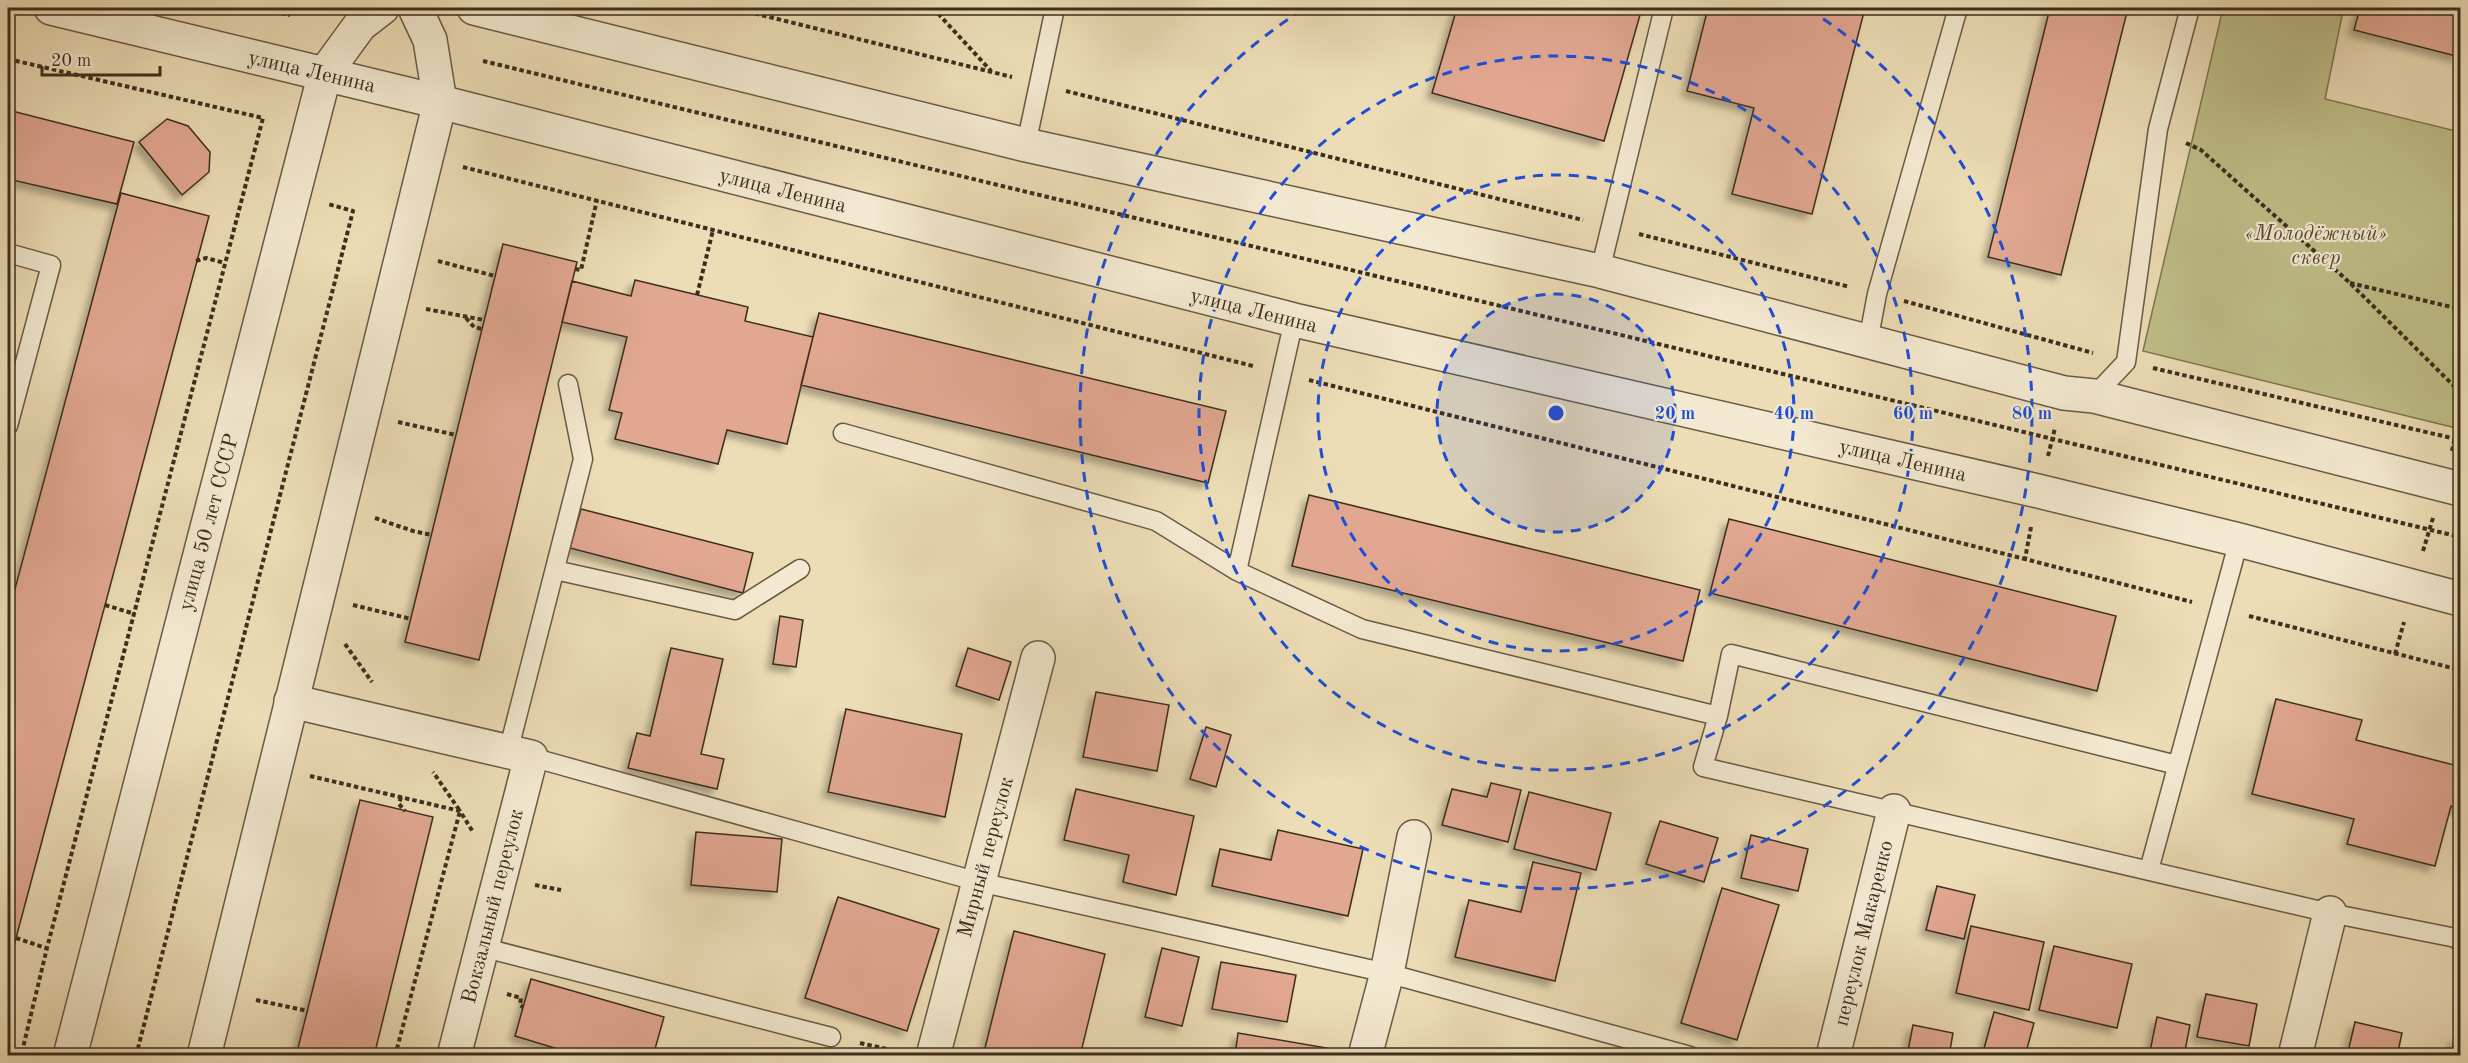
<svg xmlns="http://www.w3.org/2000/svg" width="2468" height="1063" font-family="'Old Standard TT',serif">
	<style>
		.green { fill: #bfbf89; stroke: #7e7654; stroke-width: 1.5 }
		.building { fill: #e1a791; stroke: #3c2e1f; stroke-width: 1.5; filter: url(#shadow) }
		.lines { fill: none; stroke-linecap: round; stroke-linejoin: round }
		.service-casing { stroke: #685a45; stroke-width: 21 }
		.minor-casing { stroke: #685a45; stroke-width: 36 }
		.tertiary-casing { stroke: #685a45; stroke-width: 36 }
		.path { stroke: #3c2e1f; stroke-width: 4; stroke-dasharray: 4.5 3; stroke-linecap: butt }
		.service { stroke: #f3e9d0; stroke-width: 18 }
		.minor { stroke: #f3e9d0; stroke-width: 33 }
		.tertiary { stroke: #f3e9d0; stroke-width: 33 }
		.ring { fill: none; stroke: #1d4ed8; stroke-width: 3; stroke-dasharray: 10 8 }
		.labels { text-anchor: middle; stroke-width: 4.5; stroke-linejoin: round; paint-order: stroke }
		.street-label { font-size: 21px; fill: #3c2e1f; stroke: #f3e9d0 }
		.park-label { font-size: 21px; font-style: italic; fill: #564b34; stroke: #f3e9d0 }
		.centre { fill: #1d4ed8; stroke: #f3e9d0; stroke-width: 3 }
		.ring-label { font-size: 18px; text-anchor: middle; font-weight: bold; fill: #1d4ed8; stroke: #f3e9d0; stroke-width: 4.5; stroke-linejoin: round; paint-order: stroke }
	</style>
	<defs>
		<filter id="shadow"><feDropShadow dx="-5.5" dy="5.5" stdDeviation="3" flood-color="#0004"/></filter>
	</defs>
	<rect width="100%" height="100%" fill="#edddb6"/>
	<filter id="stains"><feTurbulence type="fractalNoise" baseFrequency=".00333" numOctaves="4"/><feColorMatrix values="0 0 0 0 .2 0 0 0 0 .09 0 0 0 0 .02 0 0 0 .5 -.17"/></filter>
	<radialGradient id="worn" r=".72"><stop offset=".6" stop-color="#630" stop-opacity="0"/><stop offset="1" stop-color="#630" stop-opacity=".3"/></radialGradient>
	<path class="green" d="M 2223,8 L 2311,8 L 2342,16 L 2325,99 L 2460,132 L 2460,429 L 2143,351 Z"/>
	<path class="building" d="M 1457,8 L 1642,8 L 1604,141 L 1432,93 Z
		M 1708,8 L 1865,8 L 1812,214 L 1732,194 L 1754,108 L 1687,91 Z
		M 2050,8 L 2128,8 L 2061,275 L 1988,257 Z
		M 2360,8 L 2460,8 L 2460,57 L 2354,30 Z
		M 8,110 L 134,142 L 117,204 L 8,179 Z
		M 167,119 L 188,126 L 210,152 L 209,172 L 182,195 L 139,142 Z
		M 121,193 L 209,216 L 8,968 L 8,615 Z
		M 503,244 L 577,262 L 479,660 L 405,642 Z
		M 635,280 L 748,307 L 745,321 L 813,337 L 787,444 L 727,430 L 718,464 L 615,439 L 622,413 L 609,410 L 627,337 L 562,322 L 572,281 L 631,296 Z
		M 819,313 L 1226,411 L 1208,483 L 801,385 Z
		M 1309,495 L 1700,590 L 1683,661 L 1292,566 Z
		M 581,509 L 753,553 L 743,593 L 570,548 Z
		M 1729,519 L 2116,616 L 2097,691 L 1710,593 Z
		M 780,616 L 803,620 L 796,667 L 773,664 Z
		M 671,648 L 723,659 L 701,754 L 724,759 L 717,789 L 628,768 L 637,733 L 650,736 Z
		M 968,648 L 1011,662 L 999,700 L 956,686 Z
		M 1096,692 L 1169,705 L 1157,771 L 1083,757 Z
		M 2276,699 L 2362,720 L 2356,740 L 2458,766 L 2460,754 L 2460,809 L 2451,806 L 2435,866 L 2347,844 L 2354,819 L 2252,794 Z
		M 846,709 L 962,734 L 945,817 L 828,792 Z
		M 1206,727 L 1231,735 L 1216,787 L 1190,779 Z
		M 1491,783 L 1521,790 L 1508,842 L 1442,825 L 1452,789 L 1487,797 Z
		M 1076,789 L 1194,816 L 1176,895 L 1123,882 L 1129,855 L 1064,840 Z
		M 1529,792 L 1611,813 L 1596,870 L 1514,849 Z
		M 360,800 L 433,817 L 374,1056 L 296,1056 Z
		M 1660,821 L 1718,838 L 1704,882 L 1646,864 Z
		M 1278,830 L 1363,849 L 1348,916 L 1212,886 L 1220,849 L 1271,860 Z
		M 696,832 L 782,839 L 777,892 L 691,885 Z
		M 1751,835 L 1808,849 L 1798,891 L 1741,878 Z
		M 1533,862 L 1581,873 L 1555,981 L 1455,957 L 1469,900 L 1521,912 Z
		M 1937,886 L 1975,895 L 1964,939 L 1926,930 Z
		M 1722,888 L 1779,905 L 1737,1040 L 1681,1023 Z
		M 838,897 L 939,929 L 907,1031 L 805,998 Z
		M 1971,926 L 2044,942 L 2029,1010 L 1956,993 Z
		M 1014,931 L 1105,954 L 1080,1056 L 983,1056 Z
		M 2054,946 L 2132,964 L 2117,1028 L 2039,1010 Z
		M 1162,948 L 1199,957 L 1182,1026 L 1145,1017 Z
		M 1221,962 L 1296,975 L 1287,1022 L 1212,1009 Z
		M 531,979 L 664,1017 L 653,1056 L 581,1056 L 515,1036 Z
		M 2206,994 L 2257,1004 L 2249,1046 L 2197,1037 Z
		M 1994,1012 L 2034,1023 L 2025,1056 L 1982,1056 Z
		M 2157,1017 L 2190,1025 L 2184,1056 L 2149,1056 Z
		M 2355,1022 L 2402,1033 L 2397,1056 L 2347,1056 Z
		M 1913,1025 L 1953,1033 L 1949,1056 L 1907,1056 Z
		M 1238,1033 L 1327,1048 L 1326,1056 L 1235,1056 Z
		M 2455,1037 L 2460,1038 L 2460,1056 L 2451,1056 Z"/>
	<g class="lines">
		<defs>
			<path id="service" d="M 1026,145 L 1055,8
				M 8,253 L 51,265 L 8,426
				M 1600,271 L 1664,8
				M 1868,342 L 1877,294 L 1958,8
				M 2094,396 L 2126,362 L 2158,129 L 2190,8
				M 843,433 L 1156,521 L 1237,571 L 1362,629 L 1718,716
				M 555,570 L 735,610 L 800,569
				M 1237,571 L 1294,320
				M 508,752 L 583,459 L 568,384
				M 531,757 L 979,882 L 1387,973 L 1690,1056
				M 2177,765 L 1731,654 L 1718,716 L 1703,767 L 2330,913 L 2456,938 L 2460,942
				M 2149,870 L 2239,540
				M 481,947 L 831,1037"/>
			<path id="minor" d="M 51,8 L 440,102 L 1294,320 L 2038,491 L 2239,540 L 2460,599
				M 474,8 L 1026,145 L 1600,271 L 2064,393 L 2094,396 L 2460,489
				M 291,701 L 531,757 L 454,1056
				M 933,1056 L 1038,658
				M 1365,1056 L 1387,973 L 1414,837
				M 1833,1056 L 1894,811
				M 2295,1056 L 2330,913"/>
			<path id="tertiary" d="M 70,1056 L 325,73 L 360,25 L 382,8
				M 204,1056 L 440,102 L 430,40 L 415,8"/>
		</defs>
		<use href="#service" class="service-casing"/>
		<use href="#minor" class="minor-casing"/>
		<use href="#tertiary" class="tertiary-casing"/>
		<path class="path" d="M 259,8 L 290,15
			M 733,8 L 1012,77
			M 933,8 L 991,71
			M 8,59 L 263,118 L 47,948 L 21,1056
			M 483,61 L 2460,537
			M 1066,91 L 1583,220
			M 2186,143 L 2201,150 L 2349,282 L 2460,392
			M 463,167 L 1253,366
			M 1639,234 L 1850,287
			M 196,261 L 206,258 L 225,263
			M 438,261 L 495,276
			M 575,269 L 581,270 L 597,200
			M 2350,283 L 2460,309
			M 697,295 L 713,230
			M 1904,301 L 2093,353
			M 426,309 L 484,320
			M 466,318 L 474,327 L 482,329
			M 2153,368 L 2460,440
			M 1309,380 L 2025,559
			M 398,422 L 456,435
			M 2452,451 L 2460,413
			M 2048,456 L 2055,428
			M 375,518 L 413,531 L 432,535
			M 2031,527 L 2025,559 L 2192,602
			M 2423,551 L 2433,518
			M 105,605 L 135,614
			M 353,605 L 411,619
			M 2249,616 L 2460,670
			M 345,644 L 372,682
			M 2395,654 L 2404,622
			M 310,776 L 460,811 L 473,832
			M 401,797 L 399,804 L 405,811
			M 535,885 L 561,890
			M 16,938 L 46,948
			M 507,994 L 521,998 L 520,1005 L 523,1007
			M 256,1000 L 308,1011
			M 860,1043 L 896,1051
			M 136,1056 L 353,211 L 328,204
			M 395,1056 L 460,811 L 433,772"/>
		<use href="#service" class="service"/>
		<use href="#minor" class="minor"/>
		<use href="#tertiary" class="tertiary"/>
	</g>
	<circle cx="1556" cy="413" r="119" fill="#1d4ed8" fill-opacity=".12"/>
	<g class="ring">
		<circle cx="1556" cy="413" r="119"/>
		<circle cx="1556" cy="413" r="238"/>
		<circle cx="1556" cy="413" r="357"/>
		<path d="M1808 9A476 476 0 1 1 1304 9"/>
	</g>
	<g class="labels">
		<g class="street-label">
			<text transform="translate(312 71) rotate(13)" y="7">улица Ленина</text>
			<text transform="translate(783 190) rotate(14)" y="7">улица Ленина</text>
			<text transform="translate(1254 310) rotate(14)" y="7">улица Ленина</text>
			<text transform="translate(1903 460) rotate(13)" y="7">улица Ленина</text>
			<text transform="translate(208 522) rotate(-75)" y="7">улица 50 лет СССР</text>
			<text transform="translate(985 857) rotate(-75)" y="7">Мирный переулок</text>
			<text transform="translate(492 906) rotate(-76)" y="7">Вокзальный переулок</text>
			<text transform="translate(1863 933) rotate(-76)" y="7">переулок Макаренко</text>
		</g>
		<g class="park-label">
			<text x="2316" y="240">«Молодёжный»<tspan x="2316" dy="24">сквер</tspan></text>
		</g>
	</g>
	<circle cx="1556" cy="413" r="9" class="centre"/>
	<g class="ring-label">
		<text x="1675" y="419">20 m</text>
		<text x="1794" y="419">40 m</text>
		<text x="1913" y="419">60 m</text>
		<text x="2032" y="419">80 m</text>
	</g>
	<rect width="2468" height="1063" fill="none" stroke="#edddb6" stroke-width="30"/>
	<rect x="9" y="9" width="2450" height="1045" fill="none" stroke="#3c2e1f" stroke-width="3"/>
	<rect x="15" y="15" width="2438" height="1033" fill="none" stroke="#3c2e1f" stroke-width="1.5"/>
	<path d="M42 66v9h118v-9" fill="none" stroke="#3c2e1f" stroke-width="3"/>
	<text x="51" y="66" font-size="18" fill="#3c2e1f" stroke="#f3e9d0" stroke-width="4.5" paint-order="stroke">20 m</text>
	<rect width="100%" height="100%" filter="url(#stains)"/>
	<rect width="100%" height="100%" fill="url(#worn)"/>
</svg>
